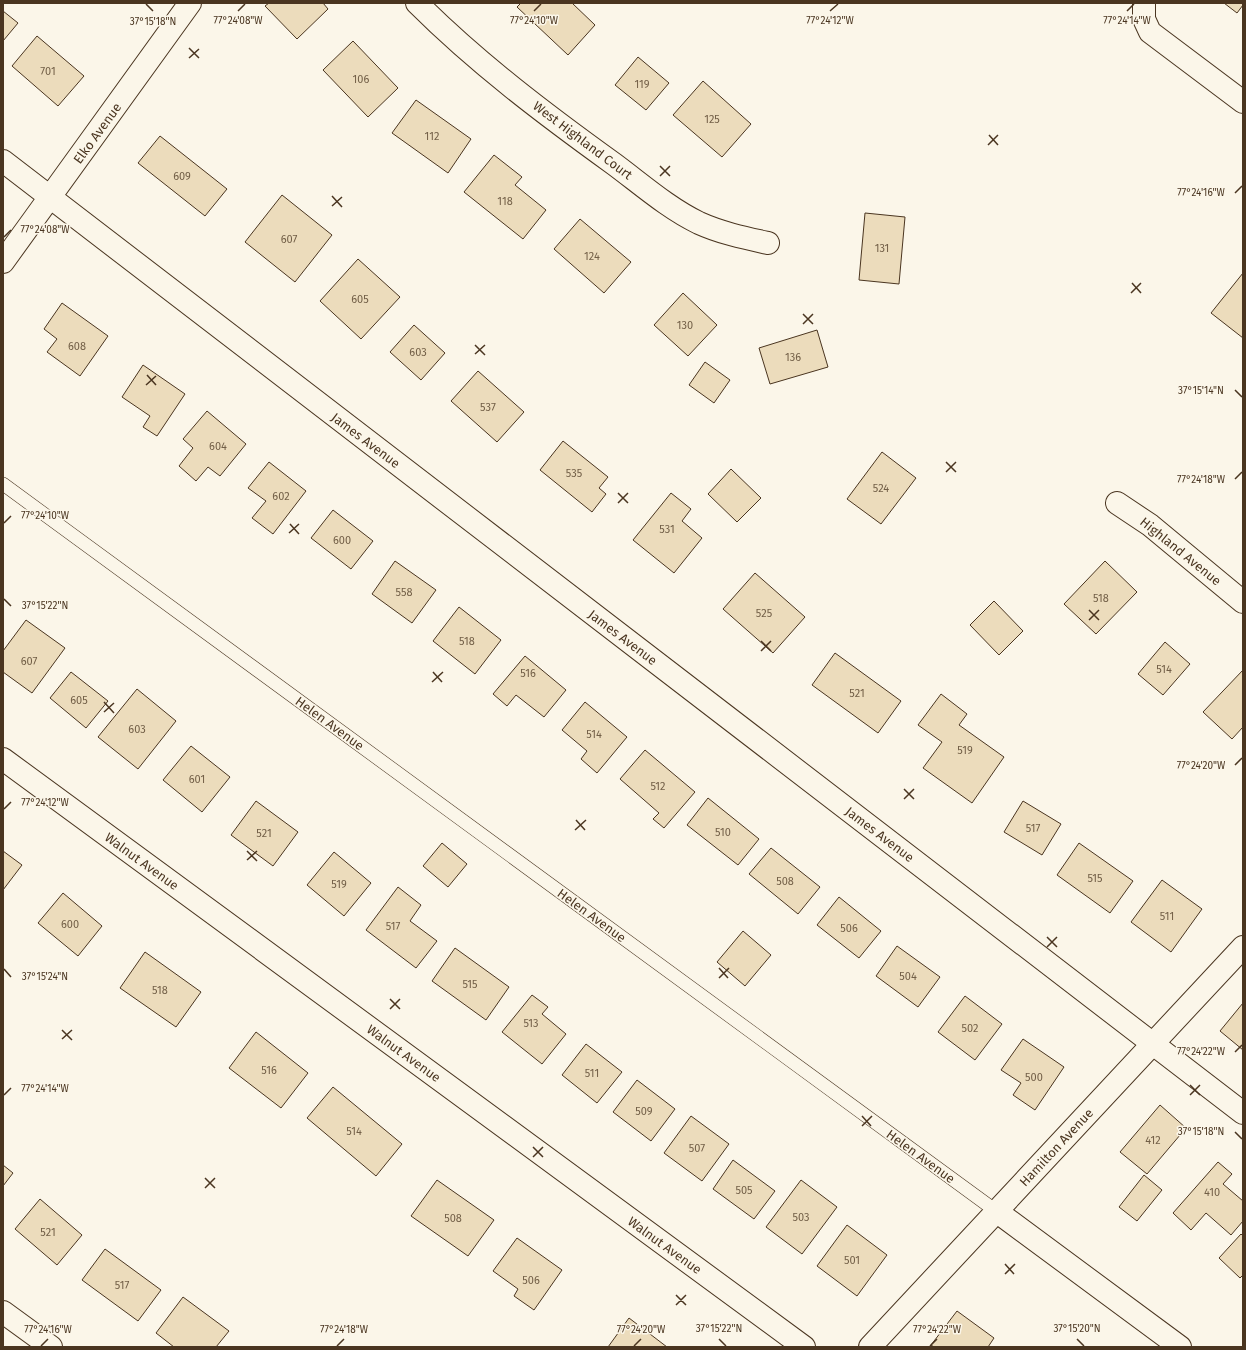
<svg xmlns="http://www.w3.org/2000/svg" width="1246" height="1350" font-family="'Fira Sans',sans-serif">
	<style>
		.building { fill: #ecdcbc; stroke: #4a3520 }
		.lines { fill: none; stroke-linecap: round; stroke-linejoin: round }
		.lane-casing { stroke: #4a3520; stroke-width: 14 }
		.street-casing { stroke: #4a3520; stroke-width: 24 }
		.secondary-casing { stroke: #4a3520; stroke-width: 24 }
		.lane { stroke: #fbf6e9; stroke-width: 13 }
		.street { stroke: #fbf6e9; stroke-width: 22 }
		.secondary { stroke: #fbf6e9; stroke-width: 22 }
		.ticks { fill: none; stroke: #4a3520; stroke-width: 1.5 }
		.labels { text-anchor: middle; stroke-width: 3; stroke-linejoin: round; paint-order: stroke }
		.number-label { font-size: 11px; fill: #725f47 }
		.street-label { font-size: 13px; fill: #4a3520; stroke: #fbf6e9 }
		.ticks-label { font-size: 10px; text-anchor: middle; fill: #4a3520; stroke: #fbf6e9; stroke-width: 3; stroke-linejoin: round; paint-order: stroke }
	</style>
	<rect width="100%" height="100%" fill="#fbf6e9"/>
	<path class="building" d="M 269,3 L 323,3 L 328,9 L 297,39 L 265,6 Z
		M 521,3 L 572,3 L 595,25 L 568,55 L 517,7 Z
		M 1224,3 L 1243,3 L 1243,5 L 1237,13 Z
		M 3,11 L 18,23 L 3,41 Z
		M 37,36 L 84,76 L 58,106 L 12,66 Z
		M 353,41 L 398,88 L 368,117 L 323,70 Z
		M 638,57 L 669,83 L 646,110 L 615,85 Z
		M 703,81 L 751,124 L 722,157 L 673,115 Z
		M 416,100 L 471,139 L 448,173 L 392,133 Z
		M 160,136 L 227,189 L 205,216 L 138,163 Z
		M 494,155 L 522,177 L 515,185 L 546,210 L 523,239 L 464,192 Z
		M 282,195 L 332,235 L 295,282 L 245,242 Z
		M 865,213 L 905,217 L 899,284 L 859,280 Z
		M 580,219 L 631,262 L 604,293 L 554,249 Z
		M 358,259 L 400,297 L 361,339 L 320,301 Z
		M 1243,273 L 1243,338 L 1211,313 Z
		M 683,293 L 717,325 L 688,356 L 654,325 Z
		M 62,303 L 108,336 L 80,376 L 47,352 L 57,339 L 44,329 Z
		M 414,325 L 445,353 L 421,380 L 390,352 Z
		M 817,330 L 828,367 L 770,384 L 759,348 Z
		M 705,362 L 730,380 L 714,403 L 689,385 Z
		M 143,365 L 185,394 L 157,436 L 143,427 L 150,416 L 122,397 Z
		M 478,371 L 524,412 L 497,442 L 451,401 Z
		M 207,411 L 246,444 L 220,476 L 208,467 L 196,481 L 179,466 L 193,448 L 183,439 Z
		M 563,441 L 608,477 L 599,488 L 606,494 L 592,512 L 540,470 Z
		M 882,452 L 916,478 L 881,524 L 847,499 Z
		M 269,462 L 306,491 L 273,534 L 252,518 L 266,501 L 248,488 Z
		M 731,469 L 761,498 L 737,522 L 708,494 Z
		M 671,493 L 691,509 L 682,521 L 702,538 L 674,573 L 633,540 Z
		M 333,510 L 373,541 L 351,569 L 311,538 Z
		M 395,561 L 436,590 L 412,623 L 372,594 Z
		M 1105,561 L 1137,592 L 1096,634 L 1064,604 Z
		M 755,573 L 805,617 L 773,653 L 723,609 Z
		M 994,601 L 1023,631 L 999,655 L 970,625 Z
		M 459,607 L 501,640 L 475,674 L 433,641 Z
		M 26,620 L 65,648 L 32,693 L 3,672 L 3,651 Z
		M 1165,642 L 1190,664 L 1163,695 L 1138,674 Z
		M 835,653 L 901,701 L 878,733 L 812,685 Z
		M 525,656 L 566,690 L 544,717 L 516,695 L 507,706 L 493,694 Z
		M 1243,670 L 1243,727 L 1232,739 L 1203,712 Z
		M 71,672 L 108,701 L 86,728 L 50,698 Z
		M 137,689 L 176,721 L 138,769 L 98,737 Z
		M 941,694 L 967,714 L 959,725 L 1004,757 L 972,803 L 923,768 L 942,742 L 918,725 Z
		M 585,702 L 627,737 L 597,773 L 581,759 L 587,751 L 562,730 Z
		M 191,746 L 230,777 L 202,812 L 163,780 Z
		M 645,750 L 695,792 L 664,828 L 653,819 L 659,813 L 620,779 Z
		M 708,798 L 759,839 L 738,865 L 687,825 Z
		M 256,801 L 298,832 L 273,866 L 231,835 Z
		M 1023,801 L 1061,824 L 1042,855 L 1004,832 Z
		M 442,843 L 467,864 L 448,887 L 423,866 Z
		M 1079,843 L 1133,881 L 1110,913 L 1057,875 Z
		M 771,848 L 820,887 L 798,914 L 749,874 Z
		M 3,851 L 22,865 L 3,890 Z
		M 334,852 L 371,883 L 344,916 L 307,885 Z
		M 1162,880 L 1202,909 L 1171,952 L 1131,922 Z
		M 398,887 L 421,905 L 410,921 L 437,941 L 416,968 L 366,930 Z
		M 63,893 L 102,926 L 78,956 L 38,923 Z
		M 839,897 L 881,931 L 859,958 L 817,925 Z
		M 743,931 L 771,955 L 745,986 L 717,962 Z
		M 897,946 L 940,977 L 918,1007 L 876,976 Z
		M 455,948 L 509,987 L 486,1020 L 432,981 Z
		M 145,952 L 201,992 L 176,1027 L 120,988 Z
		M 532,995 L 548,1007 L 542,1014 L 566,1034 L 542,1064 L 502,1032 Z
		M 965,996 L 1002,1024 L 975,1060 L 938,1032 Z
		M 1243,1003 L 1243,1050 L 1220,1031 Z
		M 256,1032 L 308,1073 L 281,1108 L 229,1068 Z
		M 1023,1039 L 1064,1067 L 1035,1110 L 1013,1095 L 1021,1083 L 1001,1070 Z
		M 586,1044 L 622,1072 L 597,1103 L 562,1075 Z
		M 637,1080 L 675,1109 L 651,1141 L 613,1112 Z
		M 333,1087 L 402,1144 L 376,1176 L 307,1118 Z
		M 1160,1105 L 1186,1128 L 1147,1174 L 1120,1152 Z
		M 691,1116 L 729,1144 L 702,1181 L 664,1153 Z
		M 733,1160 L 775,1191 L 754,1219 L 713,1189 Z
		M 1218,1162 L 1232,1174 L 1223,1184 L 1243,1201 L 1243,1221 L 1231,1235 L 1206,1213 L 1191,1230 L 1173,1213 Z
		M 3,1165 L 13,1173 L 3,1186 Z
		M 1144,1175 L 1162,1190 L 1137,1221 L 1119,1207 Z
		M 437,1180 L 494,1220 L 468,1256 L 411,1216 Z
		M 801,1180 L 837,1207 L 802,1254 L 766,1227 Z
		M 40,1199 L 82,1235 L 57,1265 L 15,1229 Z
		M 847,1225 L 887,1255 L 857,1296 L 817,1266 Z
		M 1241,1234 L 1243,1236 L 1243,1275 L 1240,1278 L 1219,1258 Z
		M 517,1238 L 562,1270 L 534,1310 L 514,1296 L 518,1289 L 493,1271 Z
		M 105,1249 L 161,1290 L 138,1321 L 82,1280 Z
		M 183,1297 L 229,1331 L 216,1347 L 174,1347 L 156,1333 Z
		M 957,1311 L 994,1338 L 988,1347 L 934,1347 L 931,1345 Z
		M 629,1318 L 667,1347 L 608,1347 Z"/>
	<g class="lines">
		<defs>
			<path id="lane" d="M 3,484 L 996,1211"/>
			<path id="street" d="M 417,3 C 477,63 546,115 614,164 C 641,184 668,208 699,223 C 721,233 745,238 768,243
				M 1144,3 L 1144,19 L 1150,32 L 1243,102
				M 3,161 L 1243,1113
				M 3,262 L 190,3
				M 1117,503 L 1150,525 L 1243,602
				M 3,759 L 804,1347
				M 996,1211 L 1180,1347
				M 3,1312 L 51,1347"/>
			<path id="secondary" d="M 870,1347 L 1243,947"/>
		</defs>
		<use href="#lane" class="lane-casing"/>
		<use href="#street" class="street-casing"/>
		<use href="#secondary" class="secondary-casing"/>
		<use href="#lane" class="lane"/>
		<use href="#street" class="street"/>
		<use href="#secondary" class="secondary"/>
	</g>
	<path class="ticks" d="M 146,4 L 153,11M 238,11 L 245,4M 534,11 L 541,4M 830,11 L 838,4M 1127,11 L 1134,4M 189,48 L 199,58M 189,58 L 199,49M 989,135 L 998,145M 988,145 L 998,135M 660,166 L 670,176M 660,176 L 670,166M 1235,193 L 1242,186M 332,196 L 342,207M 332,206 L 342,197M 4,237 L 11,230M 1132,283 L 1141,293M 1131,293 L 1141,283M 803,314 L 813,324M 803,324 L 813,314M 475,345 L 485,355M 475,354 L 485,345M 147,375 L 156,385M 146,385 L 156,376M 1235,390 L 1242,397M 946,462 L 956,472M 946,472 L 956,462M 1235,479 L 1242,472M 618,493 L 628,503M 618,503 L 628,493M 4,523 L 11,516M 290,524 L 299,534M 289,533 L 299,524M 4,599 L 11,606M 1089,610 L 1099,620M 1089,620 L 1099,610M 761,641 L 771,651M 761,651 L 771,641M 433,672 L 442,682M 432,682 L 443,672M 104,702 L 114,713M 104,712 L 114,703M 1235,765 L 1242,758M 904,789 L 914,799M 904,799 L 914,789M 4,809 L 11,802M 576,820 L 585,830M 575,830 L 586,820M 247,851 L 257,861M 247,860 L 257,851M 1047,937 L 1057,947M 1047,947 L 1057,937M 719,968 L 728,978M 4,969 L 11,977M 719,978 L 729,968M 390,999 L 400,1009M 390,1009 L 400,999M 62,1030 L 72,1040M 62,1039 L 72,1030M 1235,1052 L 1242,1045M 1190,1085 L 1200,1095M 4,1095 L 11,1088M 1190,1095 L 1200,1085M 862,1116 L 871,1126M 862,1126 L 872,1116M 1235,1132 L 1242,1139M 533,1147 L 543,1157M 533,1157 L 543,1147M 205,1178 L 215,1188M 205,1188 L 215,1178M 1005,1264 L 1014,1274M 1005,1274 L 1015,1264M 676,1295 L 686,1305M 676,1305 L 686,1295M 719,1339 L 726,1346M 1077,1339 L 1084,1346M 41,1346 L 48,1339M 337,1346 L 344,1339M 634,1346 L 641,1339M 930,1346 L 937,1339"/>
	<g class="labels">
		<g class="number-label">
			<text x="48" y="75">701</text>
			<text x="361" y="83">106</text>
			<text x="642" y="88">119</text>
			<text x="712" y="123">125</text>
			<text x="432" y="140">112</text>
			<text x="182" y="180">609</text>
			<text x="505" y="205">118</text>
			<text x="289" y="243">607</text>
			<text x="882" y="252">131</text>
			<text x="592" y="260">124</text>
			<text x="360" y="303">605</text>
			<text x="685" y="329">130</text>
			<text x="77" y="350">608</text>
			<text x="418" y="356">603</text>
			<text x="793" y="361">136</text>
			<text x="488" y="411">537</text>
			<text x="218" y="450">604</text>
			<text x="574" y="477">535</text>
			<text x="881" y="492">524</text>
			<text x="281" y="500">602</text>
			<text x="667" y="533">531</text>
			<text x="342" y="544">600</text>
			<text x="404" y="596">558</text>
			<text x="1101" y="602">518</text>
			<text x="764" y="617">525</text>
			<text x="467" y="645">518</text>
			<text x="29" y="665">607</text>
			<text x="1164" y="673">514</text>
			<text x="528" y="677">516</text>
			<text x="857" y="697">521</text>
			<text x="79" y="704">605</text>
			<text x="137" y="733">603</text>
			<text x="594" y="738">514</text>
			<text x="965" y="754">519</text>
			<text x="197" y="783">601</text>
			<text x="658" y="790">512</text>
			<text x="1033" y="832">517</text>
			<text x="723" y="836">510</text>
			<text x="264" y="837">521</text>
			<text x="1095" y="882">515</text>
			<text x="785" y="885">508</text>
			<text x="339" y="888">519</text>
			<text x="1167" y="920">511</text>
			<text x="70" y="928">600</text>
			<text x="393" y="930">517</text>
			<text x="849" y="932">506</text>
			<text x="908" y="980">504</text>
			<text x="470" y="988">515</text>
			<text x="160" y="994">518</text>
			<text x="531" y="1027">513</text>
			<text x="970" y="1032">502</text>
			<text x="269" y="1074">516</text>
			<text x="592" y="1077">511</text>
			<text x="1034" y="1081">500</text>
			<text x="644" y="1115">509</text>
			<text x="354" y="1135">514</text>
			<text x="1153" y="1144">412</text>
			<text x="697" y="1152">507</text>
			<text x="744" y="1194">505</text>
			<text x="1212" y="1196">410</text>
			<text x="801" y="1221">503</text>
			<text x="453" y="1222">508</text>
			<text x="48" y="1236">521</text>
			<text x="852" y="1264">501</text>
			<text x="531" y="1284">506</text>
			<text x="122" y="1289">517</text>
		</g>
		<g class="street-label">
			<text transform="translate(97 133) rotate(-54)" y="5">Elko Avenue</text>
			<text transform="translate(583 140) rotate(37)" y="5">West Highland Court</text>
			<text transform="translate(366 440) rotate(37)" y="5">James Avenue</text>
			<text transform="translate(1181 551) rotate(39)" y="5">Highland Avenue</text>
			<text transform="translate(623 637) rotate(37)" y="5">James Avenue</text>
			<text transform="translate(330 723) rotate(36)" y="5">Helen Avenue</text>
			<text transform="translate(880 834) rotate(37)" y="5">James Avenue</text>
			<text transform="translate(142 861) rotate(36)" y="5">Walnut Avenue</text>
			<text transform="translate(592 915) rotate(36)" y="5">Helen Avenue</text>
			<text transform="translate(404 1053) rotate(36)" y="5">Walnut Avenue</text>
			<text transform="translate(1056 1147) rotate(-47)" y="5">Hamilton Avenue</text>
			<text transform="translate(921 1156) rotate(36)" y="5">Helen Avenue</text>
			<text transform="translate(665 1245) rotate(36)" y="5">Walnut Avenue</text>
		</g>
	</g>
	<g class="ticks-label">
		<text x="238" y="24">77°24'08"W</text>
		<text x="534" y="24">77°24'10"W</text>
		<text x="830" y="24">77°24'12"W</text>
		<text x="1127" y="24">77°24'14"W</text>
		<text x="153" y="25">37°15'18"N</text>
		<text x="1201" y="196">77°24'16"W</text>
		<text x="45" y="233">77°24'08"W</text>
		<text x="1201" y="394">37°15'14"N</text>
		<text x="1201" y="483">77°24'18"W</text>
		<text x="45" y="519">77°24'10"W</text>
		<text x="45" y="609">37°15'22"N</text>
		<text x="1201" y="769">77°24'20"W</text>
		<text x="45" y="806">77°24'12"W</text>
		<text x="45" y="980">37°15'24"N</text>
		<text x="1201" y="1055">77°24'22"W</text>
		<text x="45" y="1092">77°24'14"W</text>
		<text x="1201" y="1135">37°15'18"N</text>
		<text x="719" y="1332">37°15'22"N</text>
		<text x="1077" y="1332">37°15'20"N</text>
		<text x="48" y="1333">77°24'16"W</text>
		<text x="344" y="1333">77°24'18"W</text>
		<text x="641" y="1333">77°24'20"W</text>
		<text x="937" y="1333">77°24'22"W</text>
	</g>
	<rect width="1246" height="1350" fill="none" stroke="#4a3520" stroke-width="8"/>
</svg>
